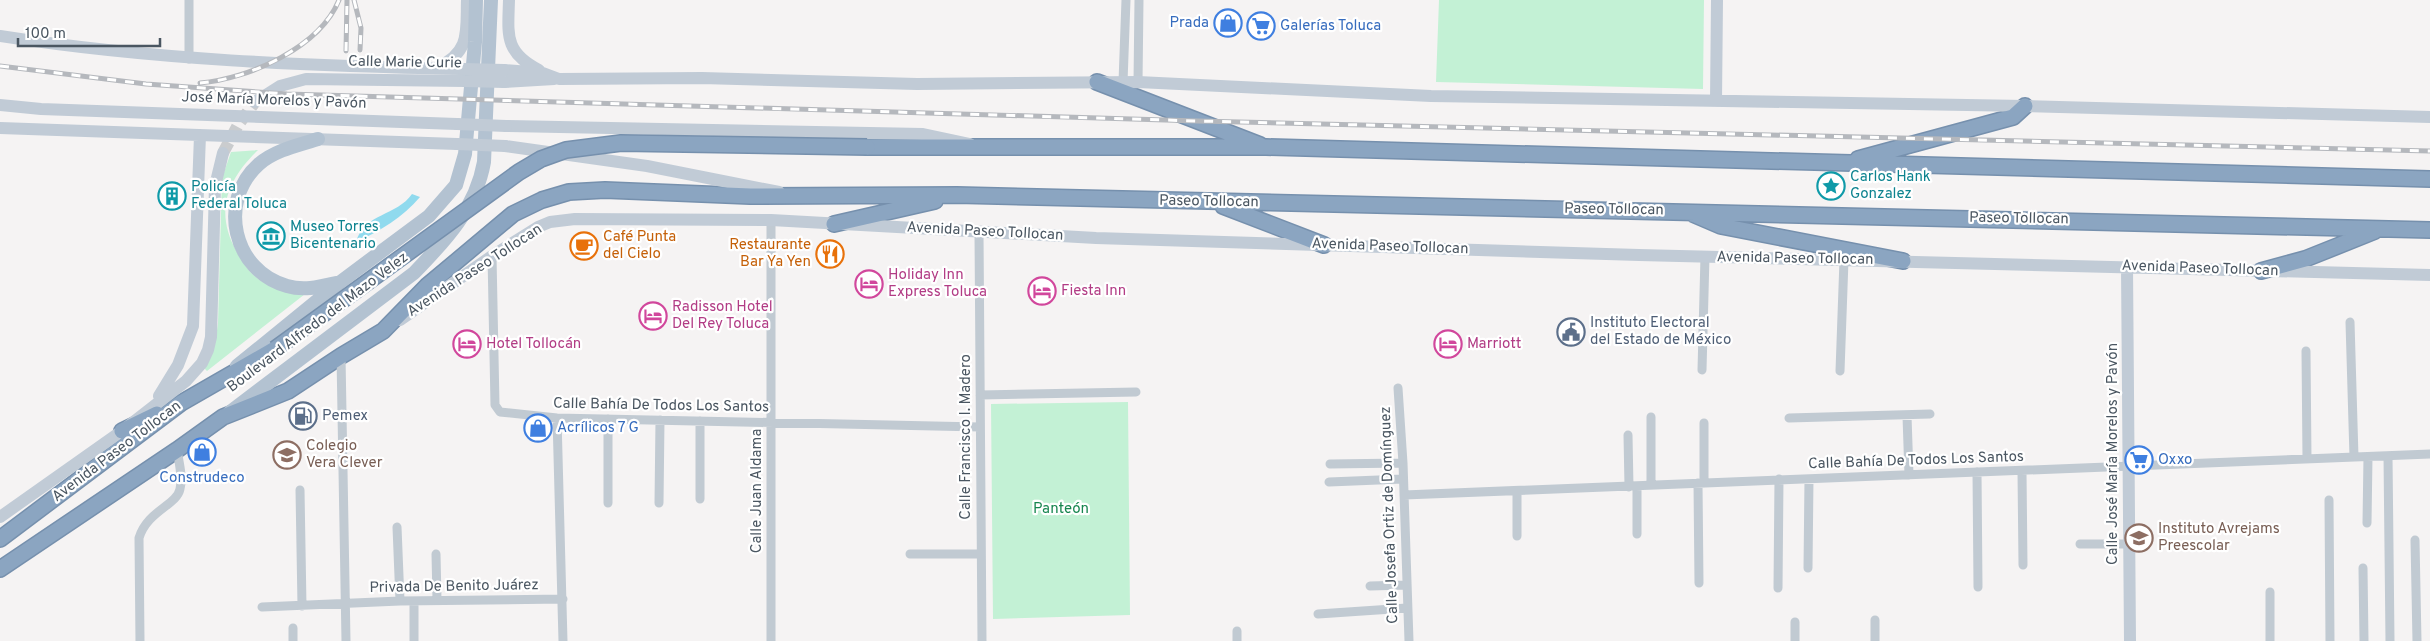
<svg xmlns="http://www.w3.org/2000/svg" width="2430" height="641" font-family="Overpass,sans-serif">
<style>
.green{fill:#c3f1d5}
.water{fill:#90daee}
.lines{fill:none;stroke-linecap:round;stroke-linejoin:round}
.secondary-tunnel{stroke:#caccce;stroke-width:12;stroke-dasharray:12 6;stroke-linecap:butt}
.highway-casing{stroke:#7690ad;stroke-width:18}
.street{stroke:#c1cad2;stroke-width:9}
.secondary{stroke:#c1cbd6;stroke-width:12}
.primary{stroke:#b3c2d1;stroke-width:14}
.highway{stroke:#8ba5c1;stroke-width:15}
.rail-casing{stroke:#b5b8bd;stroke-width:5}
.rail{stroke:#fff;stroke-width:3;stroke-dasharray:9;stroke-linecap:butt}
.highway-bridge-casing{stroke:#7690ad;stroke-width:18;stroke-linecap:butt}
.secondary-bridge{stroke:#c1cbd6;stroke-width:12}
.highway-bridge{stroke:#8ba5c1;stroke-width:15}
.labels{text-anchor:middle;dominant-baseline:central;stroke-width:4.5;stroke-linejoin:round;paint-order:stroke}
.shop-label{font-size:15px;fill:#366cbe;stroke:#fff;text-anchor:start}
.street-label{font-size:15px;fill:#4a5661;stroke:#fff}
.culture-label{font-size:15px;fill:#0d838f;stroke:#fff;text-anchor:start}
.food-label{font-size:15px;fill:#c56008;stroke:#fff;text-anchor:start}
.hotel-label{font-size:15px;fill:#b23c85;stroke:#fff;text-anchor:start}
.service-label{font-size:15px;fill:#4e5e75;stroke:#fff;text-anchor:start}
.education-label{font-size:15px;fill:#785e54;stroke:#fff;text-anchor:start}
.park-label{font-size:15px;fill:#17864f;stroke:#fff}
</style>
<rect width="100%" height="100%" fill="#f5f3f3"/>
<path class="green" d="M1439,0H1704L1703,89L1436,82Z
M258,150C227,180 214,212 237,252C243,263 250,274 261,281C275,288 290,290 305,294L207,371L204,368L216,338L218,323L222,178L231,152Z
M1128,402L1130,615L993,619L991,404Z"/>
<path class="water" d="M412,194L420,197C403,217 380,231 356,242C364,213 397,216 412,194Z"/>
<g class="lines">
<path class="secondary-tunnel" d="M223,153L238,125L255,102"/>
<g class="highway-casing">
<path id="highway" d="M1097,82L1260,145
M867,147H1266L2430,179
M1858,159L2013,117L2025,106
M1223,206L1324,245
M1693,214L1721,226L1903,261
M834,224L935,201
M2261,271L2305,259L2375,231
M122,431L157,414
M0,539L181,403L275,349
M0,569L177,450L223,417L288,391L341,356L383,331L427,286L513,214L542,200L569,192L605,190L750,196L957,195L2430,230"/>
</g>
<path class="street" d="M189,0V59
M1123,82L1126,0
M1138,82L1139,0
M979,233L982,641
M492,256L495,405L500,412L557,418L980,427
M2350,322L2354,457
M2306,351L2307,459
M341,356L346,641
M1702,370L1705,256
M1840,371L1844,260
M1398,388L1403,463L1409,641
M980,395L1136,392
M1907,416L1909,475
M1651,417V485
M557,418L563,641
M1789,418L1930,414
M608,419V503
M700,421V499
M1704,423V483
M1628,435L1629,487
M2388,456L2390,641
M1330,464L1403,463
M2022,471L2023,565
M1977,472L1978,587
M1329,482L1403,479
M1698,483L1699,583
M1637,486V534
M300,490L302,606
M1404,495L2430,454
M2329,500L2330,641
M659,503L660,420
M2367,523L2368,457
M397,527L400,601
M1517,536V491
M2415,540L2417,641
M2080,544H2130
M436,554L437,600
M910,554H981
M1808,568L1809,479
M2363,568L2364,641
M1370,586L1407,585
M1778,588L1779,479
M2270,592V641
M414,601V641
M262,607L400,601L563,599
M1318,614L1407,608
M1875,620V641
M1237,631V641
M140,641L139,538C147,511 177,505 180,489C183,477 179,462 177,450
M293,641V628
M771,641V220
M1795,641V622"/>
<path class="secondary" d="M509,0C508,35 504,52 539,70
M0,36C153,60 308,66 463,69
M438,67C471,52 466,31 467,0
M504,70L543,73L559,79L702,78L917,84L1138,82L1431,96L2025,106L2430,117
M504,82L554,79
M1716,101L1717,0
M255,102L280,86L306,79L465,81
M0,105L41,109L457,124
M506,126L923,134L970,144
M0,128L457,144
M505,146L647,166L779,192
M2127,267L2130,641
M400,320L492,256L538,227L550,222L575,219L771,220L1096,238L1639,255L2430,275
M159,396L178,365L193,326L200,135
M0,517L122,431L186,381L202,363L208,350L211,337L215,186L223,153"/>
<path class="primary" d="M318,139C299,145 275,150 259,164C217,201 233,271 287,286C304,291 319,287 336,283
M237,366L339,283L429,216L456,185L465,154L475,42L476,0
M230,412L414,273C446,240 476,208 484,162L491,0"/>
<use href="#highway" class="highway"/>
<g class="rail-casing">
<path id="rail" d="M354,0L361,28L360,50
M346,51L347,0
M0,66L146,84L287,94L1198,121L2430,151
M200,83C249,79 320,47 339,0"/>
</g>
<use href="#rail" class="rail"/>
<g class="highway-bridge-casing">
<path id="highway-bridge" d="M275,349L519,172L541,159L566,150L621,143L867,147"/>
</g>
<path class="secondary-bridge" d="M463,69L504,70
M465,81L504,82
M457,124L506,126
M457,144L505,146"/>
<use href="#highway-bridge" class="highway-bridge"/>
</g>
<defs>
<g id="shop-ring" transform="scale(1.4375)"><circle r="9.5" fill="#fff" stroke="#3f7fe0" stroke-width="1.5"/><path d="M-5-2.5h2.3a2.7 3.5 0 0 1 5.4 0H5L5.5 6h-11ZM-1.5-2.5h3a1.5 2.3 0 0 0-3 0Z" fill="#3f7fe0"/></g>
<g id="supermarket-ring" transform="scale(1.4375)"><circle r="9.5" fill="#fff" stroke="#3f7fe0" stroke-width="1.5"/><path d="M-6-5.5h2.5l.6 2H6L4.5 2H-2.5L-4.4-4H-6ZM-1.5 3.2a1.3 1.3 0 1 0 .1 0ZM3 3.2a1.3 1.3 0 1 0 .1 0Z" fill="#3f7fe0"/></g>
<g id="sight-ring" transform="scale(1.4375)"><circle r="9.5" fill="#fff" stroke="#0f9aa8" stroke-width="1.5"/><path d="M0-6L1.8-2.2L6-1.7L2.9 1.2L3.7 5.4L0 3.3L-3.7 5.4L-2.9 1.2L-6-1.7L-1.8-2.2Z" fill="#0f9aa8"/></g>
<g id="building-ring" transform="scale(1.4375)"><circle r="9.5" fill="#fff" stroke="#0f9aa8" stroke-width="1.5"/><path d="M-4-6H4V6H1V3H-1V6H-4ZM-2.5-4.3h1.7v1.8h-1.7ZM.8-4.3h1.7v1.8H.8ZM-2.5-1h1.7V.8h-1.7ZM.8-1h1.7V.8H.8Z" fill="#0f9aa8"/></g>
<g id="museum-ring" transform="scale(1.4375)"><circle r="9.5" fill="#fff" stroke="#0f9aa8" stroke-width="1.5"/><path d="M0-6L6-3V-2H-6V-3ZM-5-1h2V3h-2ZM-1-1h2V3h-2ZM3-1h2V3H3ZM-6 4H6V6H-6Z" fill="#0f9aa8"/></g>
<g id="cafe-ring" transform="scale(1.4375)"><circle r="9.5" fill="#fff" stroke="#e8710a" stroke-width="1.5"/><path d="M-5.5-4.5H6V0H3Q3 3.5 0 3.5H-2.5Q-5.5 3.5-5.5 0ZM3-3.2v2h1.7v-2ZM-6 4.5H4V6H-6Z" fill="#e8710a"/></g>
<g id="restaurant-ring" transform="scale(1.4375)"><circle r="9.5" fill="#fff" stroke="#e8710a" stroke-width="1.5"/><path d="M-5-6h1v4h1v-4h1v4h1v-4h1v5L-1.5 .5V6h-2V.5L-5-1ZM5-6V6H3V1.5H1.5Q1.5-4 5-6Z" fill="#e8710a"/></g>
<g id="hotel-ring" transform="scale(1.4375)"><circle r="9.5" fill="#fff" stroke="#d1479c" stroke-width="1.5"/><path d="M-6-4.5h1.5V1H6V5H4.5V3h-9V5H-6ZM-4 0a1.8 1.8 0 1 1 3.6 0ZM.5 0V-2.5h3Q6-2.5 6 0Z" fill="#d1479c"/></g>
<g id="civic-ring" transform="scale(1.4375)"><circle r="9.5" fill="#fff" stroke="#5c6f8a" stroke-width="1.5"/><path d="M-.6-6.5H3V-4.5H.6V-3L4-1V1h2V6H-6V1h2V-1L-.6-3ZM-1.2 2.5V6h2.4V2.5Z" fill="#5c6f8a"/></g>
<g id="fuel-ring" transform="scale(1.4375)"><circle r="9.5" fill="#fff" stroke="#5c6f8a" stroke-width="1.5"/><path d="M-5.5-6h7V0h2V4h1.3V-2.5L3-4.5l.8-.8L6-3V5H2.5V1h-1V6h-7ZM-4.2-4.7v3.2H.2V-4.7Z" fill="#5c6f8a"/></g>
<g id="school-ring" transform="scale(1.4375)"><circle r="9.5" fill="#fff" stroke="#8d6e63" stroke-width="1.5"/><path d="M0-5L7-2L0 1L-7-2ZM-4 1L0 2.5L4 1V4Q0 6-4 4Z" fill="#8d6e63"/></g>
</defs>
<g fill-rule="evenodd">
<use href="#shop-ring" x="1228" y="23"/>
<use href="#supermarket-ring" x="1261" y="26"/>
<use href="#sight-ring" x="1831" y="186"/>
<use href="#building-ring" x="172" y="196"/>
<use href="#museum-ring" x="271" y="236"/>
<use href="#cafe-ring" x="584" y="246"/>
<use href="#restaurant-ring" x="830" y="254"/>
<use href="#hotel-ring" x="869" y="284"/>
<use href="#hotel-ring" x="1042" y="291"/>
<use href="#hotel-ring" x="653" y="316"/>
<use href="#civic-ring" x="1571" y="332"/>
<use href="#hotel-ring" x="467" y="344"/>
<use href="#hotel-ring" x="1448" y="344"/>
<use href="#fuel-ring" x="303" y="416"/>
<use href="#shop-ring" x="538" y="428"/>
<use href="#shop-ring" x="202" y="452"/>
<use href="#school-ring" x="287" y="455"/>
<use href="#supermarket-ring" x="2139" y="460"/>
<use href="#school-ring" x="2139" y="538"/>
</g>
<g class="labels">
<g class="shop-label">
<text x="1209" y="23" text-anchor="end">Prada</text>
<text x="1280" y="26">Galerías Toluca</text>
<text x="557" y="428">Acrílicos 7 G</text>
<text x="2158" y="460">Oxxo</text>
<text x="202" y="478" text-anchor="middle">Construdeco</text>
</g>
<g class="street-label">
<text transform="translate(405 63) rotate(1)">Calle Marie Curie</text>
<text transform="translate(274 101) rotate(2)">José María Morelos y Pavón</text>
<text transform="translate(1209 202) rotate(1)">Paseo Tollocan</text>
<text transform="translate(1614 210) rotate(1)">Paseo Tollocan</text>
<text transform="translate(2019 219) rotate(1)">Paseo Tollocan</text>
<text transform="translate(985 232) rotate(3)">Avenida Paseo Tollocan</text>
<text transform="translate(1390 247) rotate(2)">Avenida Paseo Tollocan</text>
<text transform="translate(1795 259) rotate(1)">Avenida Paseo Tollocan</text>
<text transform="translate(2200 269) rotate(2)">Avenida Paseo Tollocan</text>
<text transform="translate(475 271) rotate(-33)">Avenida Paseo Tollocan</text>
<text transform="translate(318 323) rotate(-37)">Boulevard Alfredo del Mazo Velez</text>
<text transform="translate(661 406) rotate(1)">Calle Bahía De Todos Los Santos</text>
<text transform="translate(966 437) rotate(-90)">Calle Francisco I. Madero</text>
<text transform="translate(117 452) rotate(-37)">Avenida Paseo Tollocan</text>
<text transform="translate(2113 454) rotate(-90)">Calle José María Morelos y Pavón</text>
<text transform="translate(1916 461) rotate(-2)">Calle Bahía De Todos Los Santos</text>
<text transform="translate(757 491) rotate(-90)">Calle Juan Aldama</text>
<text transform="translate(1390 515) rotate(-92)">Calle Josefa Ortiz de Domínguez</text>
<text transform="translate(454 587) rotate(-1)">Privada De Benito Juárez</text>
</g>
<g class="culture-label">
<text x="1850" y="177">Carlos Hank<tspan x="1850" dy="17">Gonzalez</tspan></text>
<text x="191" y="187">Policía<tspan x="191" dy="17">Federal Toluca</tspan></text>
<text x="290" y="227">Museo Torres<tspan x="290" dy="17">Bicentenario</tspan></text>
</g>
<g class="food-label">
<text x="603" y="237">Café Punta<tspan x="603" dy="17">del Cielo</tspan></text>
<text x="811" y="245" text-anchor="end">Restaurante<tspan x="811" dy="17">Bar Ya Yen</tspan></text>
</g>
<g class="hotel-label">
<text x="888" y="275">Holiday Inn<tspan x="888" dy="17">Express Toluca</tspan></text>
<text x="1061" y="291">Fiesta Inn</text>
<text x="672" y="307">Radisson Hotel<tspan x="672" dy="17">Del Rey Toluca</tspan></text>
<text x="486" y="344">Hotel Tollocán</text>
<text x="1467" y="344">Marriott</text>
</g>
<g class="service-label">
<text x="1590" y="323">Instituto Electoral<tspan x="1590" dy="17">del Estado de México</tspan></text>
<text x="322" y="416">Pemex</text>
</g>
<g class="education-label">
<text x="306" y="446">Colegio<tspan x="306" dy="17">Vera Clever</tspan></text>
<text x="2158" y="529">Instituto Avrejams<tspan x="2158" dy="17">Preescolar</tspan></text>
</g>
<g class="park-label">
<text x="1061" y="509">Panteón</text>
</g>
</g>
<path d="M18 38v8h142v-8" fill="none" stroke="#4a5661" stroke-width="2.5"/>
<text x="25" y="38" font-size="15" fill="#4a5661" stroke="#ffffff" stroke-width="4" paint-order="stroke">100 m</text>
</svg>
